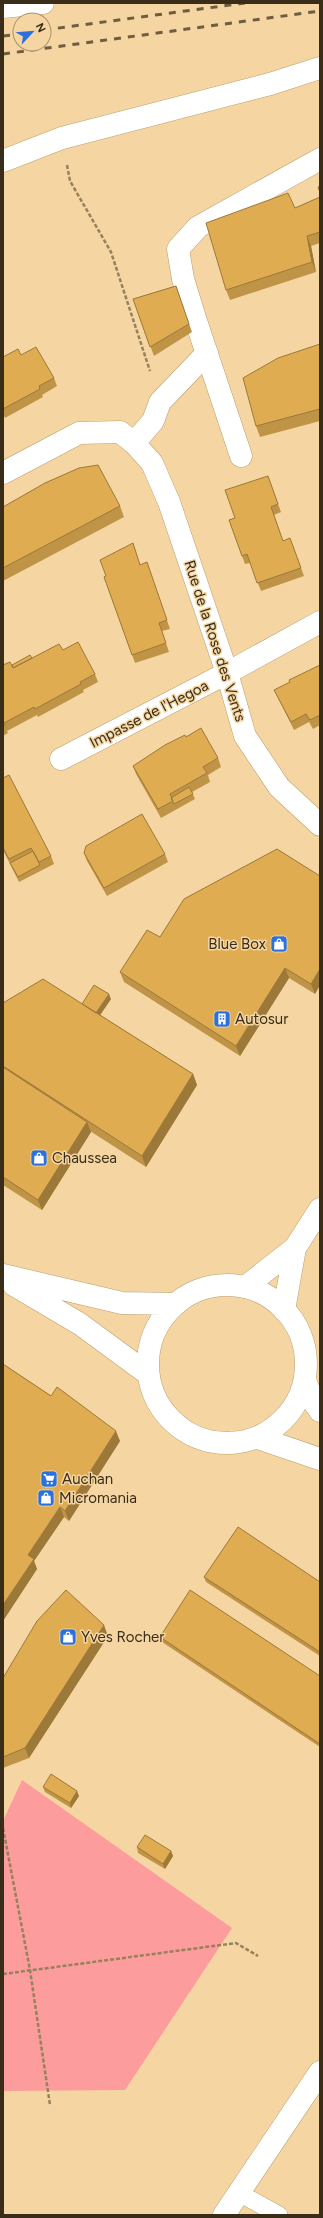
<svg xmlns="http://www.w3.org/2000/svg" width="323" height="2218" font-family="Figtree,sans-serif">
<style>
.green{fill:#fc9c9d}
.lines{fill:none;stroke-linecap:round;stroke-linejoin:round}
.service-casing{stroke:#bc9e6e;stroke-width:18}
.minor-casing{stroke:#bc9e6e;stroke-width:23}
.secondary-casing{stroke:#bc9e6e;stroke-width:23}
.path{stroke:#96815d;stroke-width:2.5;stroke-dasharray:4 2;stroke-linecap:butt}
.service{stroke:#fff;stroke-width:17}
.minor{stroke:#fff;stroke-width:22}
.secondary{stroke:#fff;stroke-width:22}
.rail{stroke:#6e5d40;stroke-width:3;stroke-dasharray:7 7;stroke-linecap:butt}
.wall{fill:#c09447}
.shaded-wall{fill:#9c7839}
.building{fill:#dfac52;stroke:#9c7839}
.labels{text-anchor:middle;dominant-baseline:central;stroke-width:3;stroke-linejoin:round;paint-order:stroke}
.street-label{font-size:15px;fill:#392d19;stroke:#f5d6a3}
.poi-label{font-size:15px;fill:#392d19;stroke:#f5d6a3;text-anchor:start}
</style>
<rect width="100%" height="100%" fill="#f5d6a3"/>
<path class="green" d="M22,1780L232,1928L125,2090L3,2091V1821Z"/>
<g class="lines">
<g class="service-casing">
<path id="service" d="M239,2193L279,2215"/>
</g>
<g class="minor-casing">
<path id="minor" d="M3,7L43,3
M3,161L62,138L270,84L320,68
M134,443L153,421L160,402L207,353
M241,456L195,318L183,279L178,249L198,227L320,159
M3,473L79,433L120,432L134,443L152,463L169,502L227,673L245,736L279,787L320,825
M61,759L227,673L320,622
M295,1248L320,1209
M245,1287L295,1248L284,1310
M224,2215L320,2072"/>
</g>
<g class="secondary-casing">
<path id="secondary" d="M3,1275L122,1303L176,1304
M148 1364a79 79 0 1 1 158 0a79 79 0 1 1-158 0Z
M14,1285L80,1324L148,1374
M305,1380L313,1401L320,1411
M258,1438L320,1459"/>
</g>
<path class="path" d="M67,165L70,181L111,252L150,371
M3,1828L30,1970L50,2105
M3,1974L236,1943L258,1956"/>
<use href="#service" class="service"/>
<use href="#minor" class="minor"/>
<use href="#secondary" class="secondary"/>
<path class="rail" d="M44,30L245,3
M3,36L20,34
M3,54L320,11"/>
</g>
<path class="wall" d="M320,197V243L311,246L316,272L230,300L226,290L295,208Z
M176,286L192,332L154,356L133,299Z
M320,344V421L260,437L256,426Z
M21,355L54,378L57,386L42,395L43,397L5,418L4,416H3V357Z
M268,476L281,512L274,515L283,541L290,538L304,576L261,591L250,563L245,564L229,520L235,518Z
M120,506L124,517L3,581V507Z
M133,543L140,565L147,562L170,629L162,631L169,652L135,663L104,577L106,576Z
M63,650L95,674L98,682L83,690L84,692L38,717L37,715L7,731L8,733L3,736V665H12L32,658Z
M320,665V725L313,729L309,722L294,730L274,690L290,682Z
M186,737L218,758L221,767L208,775L210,782L192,792L195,799L161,818L136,774L133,766Z
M3,778L51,856L54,864L19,882L3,850Z
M84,853L165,854L168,862L107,896L87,861Z
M320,876V985L315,994L289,978L240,1056L124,982L120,972L160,937Z
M111,999L100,1015L193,1074L197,1085L146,1167L90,1131L91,1132L42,1210L3,1185V1003L82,1004Z
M3,1364L120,1441L69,1521L64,1517L34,1561L37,1569L3,1621Z
M204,1577L320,1582V1656L206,1582Z
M108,1636L29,1758L3,1768V1678Z
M160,1637L320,1676V1747L162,1642Z
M43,1787L79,1796L71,1808L45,1792Z
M137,1847L171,1851L173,1856L165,1869L138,1853Z"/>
<path class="shaded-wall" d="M307,236L311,246L316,272L312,262Z
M285,968L289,978L240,1056L236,1046Z
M320,969V985L315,994L311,984Z
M109,994L111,999L96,1021L94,1016Z
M193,1074L197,1085L146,1167L142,1156Z
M87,1122L91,1132L42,1210L38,1200Z
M116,1431L120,1441L69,1521L65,1511Z
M60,1507L64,1517L34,1561L37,1569L3,1621V1605L28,1555Z
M104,1625L108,1636L29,1758L25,1748Z
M77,1791L79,1796L71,1808L70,1803Z
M171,1851L173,1856L165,1869L163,1864Z"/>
<path class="building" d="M320,186V193L318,187Z
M288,193L295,208L320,197V232L307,236L312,262L226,290L206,223Z
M176,286L189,324L150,347L133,299Z
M320,344V409L256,426L243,378L278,358Z
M36,347L54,378L39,386L40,389L3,409V357L18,349L21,355Z
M98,465L120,506L3,568V507L45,483L79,468Z
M268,476L278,504L271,507L283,541L290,538L301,568L257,583L247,554L242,556L229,520L235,518L225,490Z
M133,543L140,565L147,562L167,620L159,623L166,643L132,655L104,577L106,576L100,560Z
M78,642L95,674L80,682L81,684L35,709L34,707L4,723L5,725L3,726V665L10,662L13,668L59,644L63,650Z
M30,655L32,658L13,668L12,665Z
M320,665V715L310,720L306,714L291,722L274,690L290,682L289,680Z
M201,728L218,758L203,767L207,773L170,794L173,801L158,809L133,766L165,745L185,735L186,737Z
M9,775L51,856L39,862L31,848L9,859L3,848V778Z
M189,787L193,794L174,804L171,798Z
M142,814L165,854L104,888L84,853L86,846Z
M277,849L320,876V969L311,984L285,968L236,1046L120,972L147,930L160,937L184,899Z
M33,851L40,865L18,877L10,863Z
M43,979L193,1074L142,1156L3,1066V1003Z
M94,985L109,994L96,1013L82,1004Z
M3,1067L87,1122L38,1200L3,1177Z
M3,1364L51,1396L57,1387L116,1431L65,1511L60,1507L28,1555L34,1559L3,1605Z
M238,1527L320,1582V1652L204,1577Z
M66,1590L104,1625L25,1748L3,1757V1678L37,1621Z
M190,1590L320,1676V1744L160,1637Z
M51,1774L77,1791L70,1803L43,1787Z
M145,1835L171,1851L163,1864L137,1847Z"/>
<defs>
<g id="shop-square" transform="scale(0.9)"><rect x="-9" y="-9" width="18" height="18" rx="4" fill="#2b71dd" stroke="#f5d6a3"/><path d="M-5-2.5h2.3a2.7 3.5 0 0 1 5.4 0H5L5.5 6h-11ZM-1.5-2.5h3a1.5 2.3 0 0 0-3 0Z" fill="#fff"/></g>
<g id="building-square" transform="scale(0.9)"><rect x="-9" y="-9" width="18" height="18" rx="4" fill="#2b71dd" stroke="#f5d6a3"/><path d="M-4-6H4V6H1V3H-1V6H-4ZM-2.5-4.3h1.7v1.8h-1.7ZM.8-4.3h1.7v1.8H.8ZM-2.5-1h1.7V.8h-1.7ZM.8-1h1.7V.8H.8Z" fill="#fff"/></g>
<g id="supermarket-square" transform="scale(0.9)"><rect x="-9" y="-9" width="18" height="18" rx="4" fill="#2b71dd" stroke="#f5d6a3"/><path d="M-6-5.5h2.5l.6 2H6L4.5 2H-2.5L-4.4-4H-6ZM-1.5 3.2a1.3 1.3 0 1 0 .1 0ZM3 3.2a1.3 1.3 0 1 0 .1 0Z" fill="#fff"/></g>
</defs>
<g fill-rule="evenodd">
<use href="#shop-square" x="279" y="944"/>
<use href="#building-square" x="222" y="1019"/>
<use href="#shop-square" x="39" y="1158"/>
<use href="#supermarket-square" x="49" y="1479"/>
<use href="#shop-square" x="46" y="1498"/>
<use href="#shop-square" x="68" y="1637"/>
</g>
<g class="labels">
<g class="street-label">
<text transform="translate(215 641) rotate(72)">Rue de la Rose des Vents</text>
<text transform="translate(149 714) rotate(-27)">Impasse de l'Hegoa</text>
</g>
<g class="poi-label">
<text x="266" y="944" text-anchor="end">Blue Box</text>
<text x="235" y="1019">Autosur</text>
<text x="52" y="1158">Chaussea</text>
<text x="62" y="1479">Auchan</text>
<text x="59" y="1498">Micromania</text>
<text x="81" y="1637">Yves Rocher</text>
</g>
</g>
<rect width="323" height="2218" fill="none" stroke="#392d19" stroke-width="8"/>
<g transform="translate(32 32) rotate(64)"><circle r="19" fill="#f5d6a3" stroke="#aa926c"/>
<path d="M0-3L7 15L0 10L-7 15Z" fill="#2b71dd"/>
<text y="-6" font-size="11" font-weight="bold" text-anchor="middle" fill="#392d19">N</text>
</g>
</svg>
